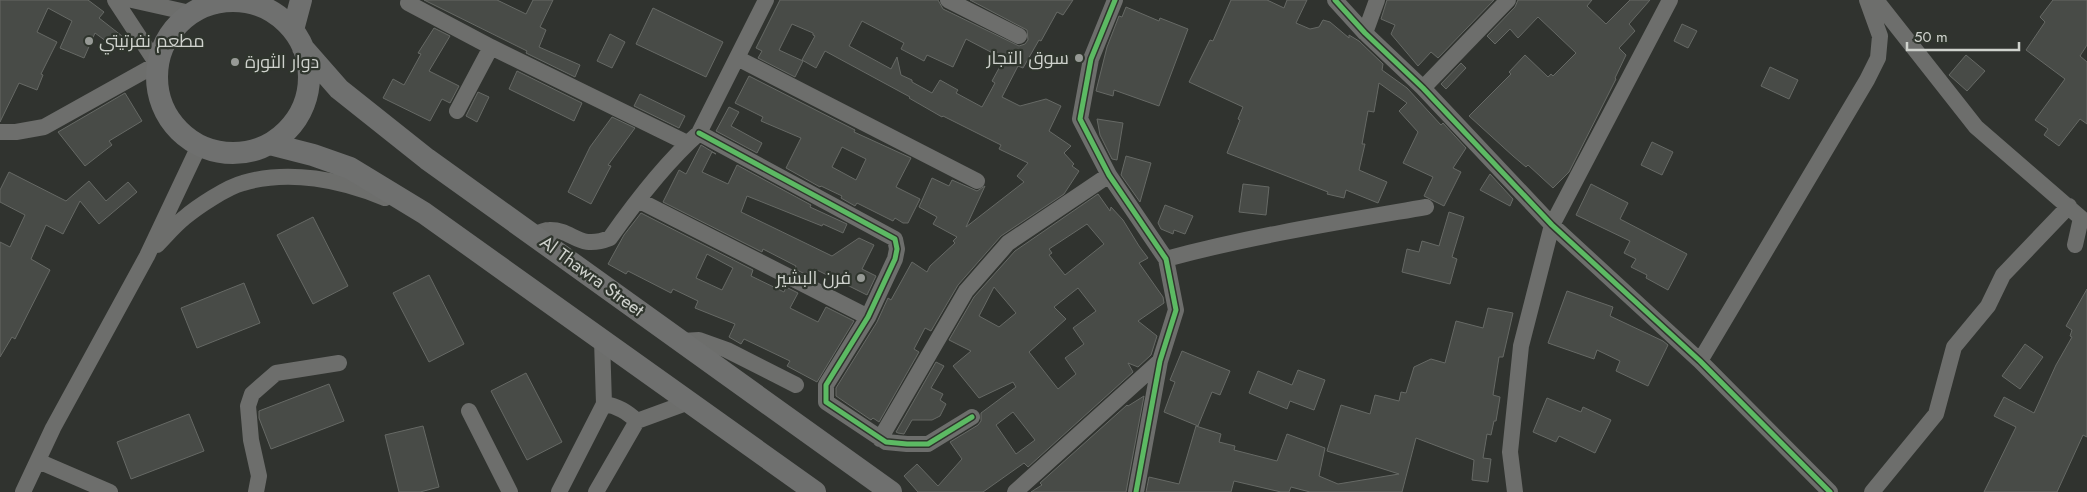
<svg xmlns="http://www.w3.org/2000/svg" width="2087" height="492" font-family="Jost,Cairo,sans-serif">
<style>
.building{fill:#484b47;stroke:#666965;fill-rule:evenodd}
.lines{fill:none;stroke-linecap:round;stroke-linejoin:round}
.minor{stroke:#6d6e6c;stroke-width:16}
.secondary{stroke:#6f706f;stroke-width:22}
.cycleway-casing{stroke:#2f352d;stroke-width:8}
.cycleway{stroke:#5cba63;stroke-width:5}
.poi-dot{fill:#979a96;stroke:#2f352d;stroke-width:2}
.labels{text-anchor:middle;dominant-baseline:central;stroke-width:4.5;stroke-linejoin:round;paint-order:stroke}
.poi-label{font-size:18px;fill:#cfd2cd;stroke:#2f352d;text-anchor:start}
.street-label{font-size:18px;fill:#cfd2cd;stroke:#2f352d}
</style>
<rect width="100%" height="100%" fill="#30332f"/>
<path class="building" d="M0,0H88L104,12L99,18L122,36L114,47L95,33L84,58L60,48L72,21L48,8L37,32L57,42L41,74L43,75L37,90L19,83L0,122Z
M424,0H497L526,14L533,0H553L540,27L546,30L539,47L580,65L575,77L526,53L527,51Z
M780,0H938L943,9L1019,46L1025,44L1028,40L1027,30L970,0H1073L1063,15L1057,12L1041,41L1039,40L1023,68L1018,66L1002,97L1020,106L1046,99L1061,106L1049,131L1071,146L1064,153L1074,164L1072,166L1079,171L1064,194L1001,236L958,285L931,331L925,328L914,349L919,352L879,422L873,418L871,420L836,396V388L877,322L888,298L891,300L912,262L927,272L930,266L955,243L953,241L957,237L933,224L937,217L919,207L932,178L949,186L952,180L977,191L985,186L966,227L1024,182L1017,176L1028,163L999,149L1001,145L943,116L942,117L909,98L910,97L825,51L816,68L802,60L815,36L813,35V33L792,24L779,50L803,61L795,77L758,58L762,51L756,48ZM862,21L904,43L901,49L924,61L927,55L953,67L966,39L1004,59L992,81L995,83L982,107L956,93L958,90L940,80L932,93L912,82V80L901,75L897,57L891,69L849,46Z
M1231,0H1267L1284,8L1287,0H1307L1296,23L1310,29L1319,27L1323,20L1330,22L1349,38V35L1359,41L1383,64L1382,70L1407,88L1441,125L1443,123L1466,148L1453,168L1461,172L1444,206L1424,196L1433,177L1403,163L1418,132L1399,111L1407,103L1379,83L1374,112L1368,111L1362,144H1365L1359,170L1387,182L1378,203L1346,190L1344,198L1327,194L1328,192L1227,153L1240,120L1238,119L1243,107L1189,82L1210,40L1213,41Z
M1387,0H1494L1438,58L1431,52L1418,66L1391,34L1395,25L1381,19Z
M1518,0H1592L1587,6L1606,24L1630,0H1650L1629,24L1635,31L1619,48L1626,55L1615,78L1616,79L1569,172L1553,188L1528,165L1526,167L1513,156L1469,116L1511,74L1509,72L1525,55L1548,77L1551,74L1553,76L1576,53L1538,17L1518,38L1510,29L1495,44L1487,36L1515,7Z
M2053,0H2087V45L2080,56L2087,62V124L2080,119L2059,146L2044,135L2048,129L2035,120L2065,79L2026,50L2045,22L2040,17Z
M1126,7L1159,21L1160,18L1188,29L1159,106L1114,90L1113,96L1096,91L1107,47L1119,16L1122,17Z
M653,8L723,42L706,77L636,44Z
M1682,24L1697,31L1688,48L1674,41Z
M434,28L450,36L429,71L459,86L450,103L442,99L430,121L383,98L393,79L404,85L421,54L418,53Z
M610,34L625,42L612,68L597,61Z
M1966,55L1985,71L1967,91L1949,75Z
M1461,63L1466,68L1446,89L1441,84Z
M1770,67L1798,80L1789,99L1761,86Z
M517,71L582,103L574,121L509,89Z
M749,76L855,130L854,132L911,158L896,187L920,199L908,223H903L895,218L893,221L857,203L855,206L841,198L842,196L821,186L820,187L786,168L801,138L761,121L763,117L735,103ZM842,147L866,159L856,180L832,167Z
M478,92L489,97L477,122L466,116Z
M125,93L142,121L109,141L112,145L85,166L58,132Z
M640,94L685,116L679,128L634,106Z
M729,107L739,112L731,126L762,143L757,153L716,131Z
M612,117L635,128L608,165L611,166L591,204L568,192L590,147Z
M1097,119L1123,123L1117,160L1112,159L1100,135Z
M1652,142L1673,152L1662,175L1641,165Z
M701,145L716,154L712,152L702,172L728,184L737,165L811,205L810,207L847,224L843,233L823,224L822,226L747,196L741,212L832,256L859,238L874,245L862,269L876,276L867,295L815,269L813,273L809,271L807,275L795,269L796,266L763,249L762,252L663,202L679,170L686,174Z
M1126,156L1151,163L1140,202L1121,175Z
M9,172L66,201L89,181L106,201L128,182L137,192L99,224L80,201L63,234L46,225L31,259L50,270L15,339L12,337L0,357V242L10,247L25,215L0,202V190Z
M1490,174L1513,199L1510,206L1480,190Z
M1243,184L1269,187L1266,215L1239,212Z
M1591,184L1628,203L1620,219L1687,254L1668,290L1646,278L1647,275L1631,267L1636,259L1624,253L1630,241L1576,215Z
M1098,194L1110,211L1111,207L1123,220L1139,246L1148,258L1139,263L1163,297L1164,303L1138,321L1157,336L1151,355L1138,367L1128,363L1133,372L1028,467L1024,463L983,492H918L904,476L917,464L938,486L962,459L950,442L978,425L981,421V413L1016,387L1013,382L979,398L953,366L971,351L949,340L974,297L1015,251ZM1087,224L1104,244L1065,275L1049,255L1052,253L1049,249ZM994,287L1016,313L999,327L979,316ZM1078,288L1096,311L1073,328L1084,344L1065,358L1076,374L1058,389L1029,352L1066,319L1054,307ZM1013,412L1035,440L1016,454L996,425Z
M1165,205L1193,216L1185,234L1174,230L1173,234L1161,229L1158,223Z
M1449,212L1464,217L1452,257L1457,259L1450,284L1402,272L1407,249L1419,252L1422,241L1439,246Z
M641,213L753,270L751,276L784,292L786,287L798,293L790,308L818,322L826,307L854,321L817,382L787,366L790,361L744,339L741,344L729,337L735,324L695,308L698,301L673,289L671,293L628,271L626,274L608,264L624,235ZM707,254L733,268L722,290L696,278Z
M313,217L348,286L313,304L277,235Z
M429,275L464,344L429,362L393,293Z
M244,283L260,323L197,348L181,308Z
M2087,289V437L2083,435L2057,492H1984L2016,427L1994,416L2004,397L2034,413L2056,365L2072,337L2070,336L2072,330L2066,326Z
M1567,291L1613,307L1610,316L1663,341L1668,345L1648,386L1616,371L1620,361L1597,350L1594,359L1548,343Z
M1488,308L1513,313L1503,357H1499L1493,395L1500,397L1496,421H1494L1491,435L1487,434L1483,458L1491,459L1488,482L1472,480L1474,460L1416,438L1402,492H1310L1291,487L1289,492H1281L1234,481L1231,492H1146L1149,477L1179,484L1196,426L1221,434L1219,442L1235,446L1234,450L1277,461L1287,434L1325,448L1319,476L1338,484L1399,474L1327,451L1341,405L1370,414L1375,395L1399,401L1401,392L1406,393L1414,367L1431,359L1445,363L1456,321L1483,328Z
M2025,344L2043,357L2020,389L2002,376Z
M1182,351L1230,371L1220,395L1212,392L1198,426L1164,412L1175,382L1170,380Z
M936,362L944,366L931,388L943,394L940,400L946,404L940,416L932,420H912L904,434L898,433L896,432Z
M1298,370L1325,380L1314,410L1290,401L1287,409L1249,393L1258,371L1292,385Z
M526,373L562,442L527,460L491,391Z
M329,384L344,421L271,449L259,418V411Z
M1144,396L1126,492H1031L1042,485L1040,483L1127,405L1128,406Z
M1547,398L1581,412L1583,407L1611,420L1595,453L1559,436L1556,442L1533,432Z
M189,414L204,451L131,479L117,442Z
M423,426L439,487L420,492H399L385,435Z"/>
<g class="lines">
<path class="minor" d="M132,0L190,13
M948,0L1019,36
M1115,0L1091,59L1080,119L1109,175L1166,259L1176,310L1160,361L1136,492
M1335,0L1365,33L1423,88L1552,225L1700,361L1830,492
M1876,0L1976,127L2081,218L2075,245
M408,3L491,47L687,143
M1365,33L1377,0
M737,58L977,181
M1423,88L1508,0
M457,111L491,47
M0,132H16L44,127L157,64L115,0
M699,133L895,239L897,249L895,259L868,317L826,385V402L886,442L907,444H928L972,417
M638,200L868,317
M534,235C538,233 544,230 549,230C574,229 577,251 610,238C636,201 665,163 699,133L766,0
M157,245C166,236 174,226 184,218C197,207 227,187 243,183C289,169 342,180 385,198
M1166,259C1251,236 1339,222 1426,207
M682,341L699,340L727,350L796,385
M1700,361L1867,80L1878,58L1880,36L1867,0
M604,404C618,406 627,412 637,421
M469,411L510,492
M880,439L966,291L1008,243L1109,175
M38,461L110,492
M23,492L53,428L147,256L199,146
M256,492L259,476L251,440L248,406L252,394L276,373L339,363
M559,492L604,404L602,340
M596,492L637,421L689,402
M1015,492L1160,361
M1515,492L1510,452L1521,346L1552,225L1670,0
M1872,492L1936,414L1954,347L1988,306L2003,275L2069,206"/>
<path class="secondary" d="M157 77a76 76 0 1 1 152 0a76 76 0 1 1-152 0Z
M293,30L301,0
M303,48L339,89L427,159L891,492
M270,144L313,155L350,168L424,213L815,492"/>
<g class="cycleway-casing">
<path id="cycleway" d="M1115,0L1091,59L1080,119L1109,175L1166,259L1176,310L1160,361L1136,492
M1335,0L1365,33L1423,88L1552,225L1700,361L1830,492
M699,133L895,239L897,249L895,259L868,317L826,385V402L886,442L907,444H928L972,417"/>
</g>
<use href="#cycleway" class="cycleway"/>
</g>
<g class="poi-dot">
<circle cx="89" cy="41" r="5"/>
<circle cx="1079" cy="58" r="5"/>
<circle cx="235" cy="62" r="5"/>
<circle cx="861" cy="278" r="5"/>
</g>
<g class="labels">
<g class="poi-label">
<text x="99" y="41">مطعم نفرتيتي</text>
<text x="1069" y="58" text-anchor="end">سوق التجار</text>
<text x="245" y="62">دوار الثورة</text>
<text x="851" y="278" text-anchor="end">فرن البشير</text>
</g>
<g class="street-label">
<text transform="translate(592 276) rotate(36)">Al Thawra Street</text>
</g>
</g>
<path d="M1907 42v8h112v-8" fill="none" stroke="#cfd2cd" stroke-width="2.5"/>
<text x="1914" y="42" font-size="15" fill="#cfd2cd" stroke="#2f352d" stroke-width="4" paint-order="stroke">50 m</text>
</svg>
